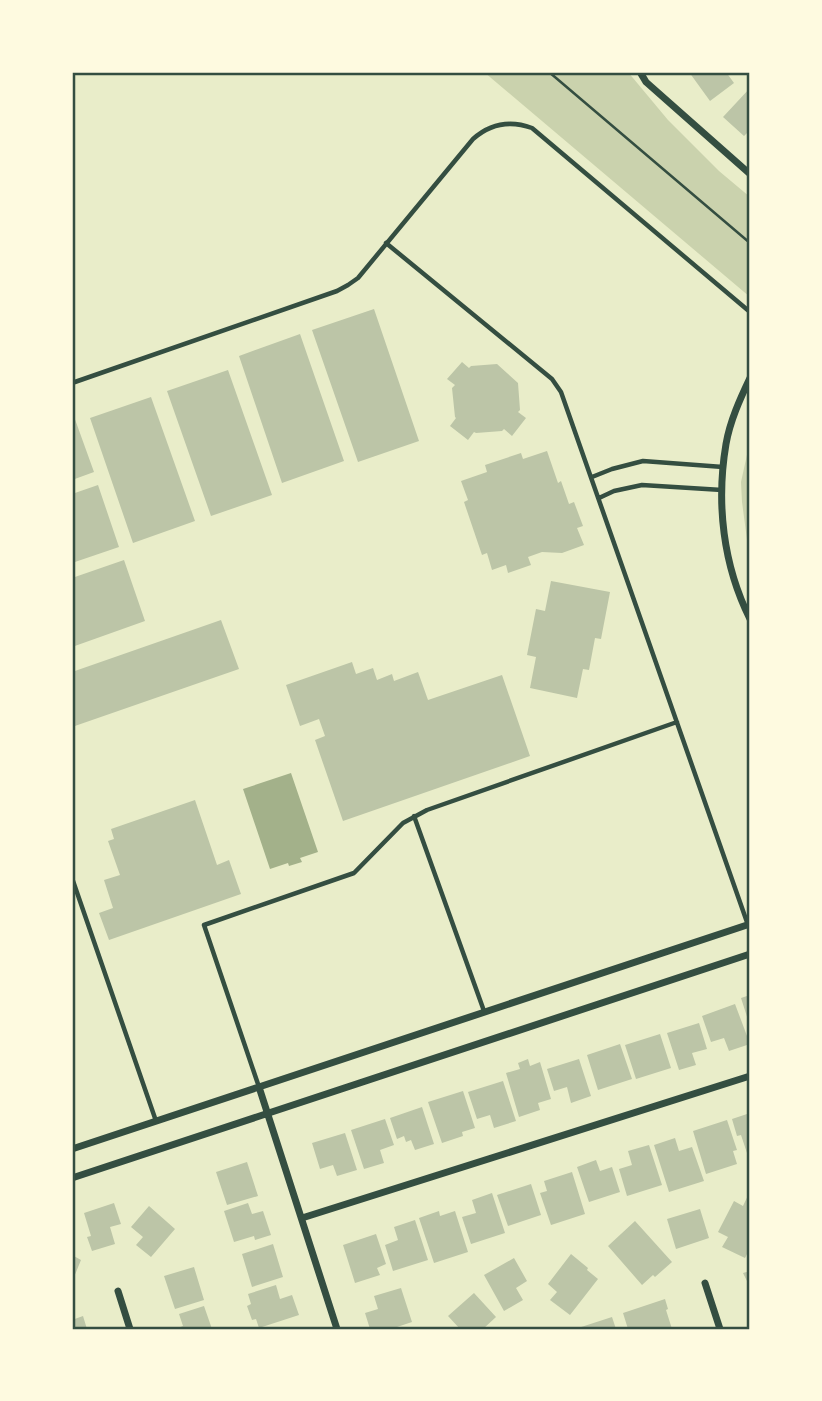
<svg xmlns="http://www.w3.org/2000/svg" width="822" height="1401" font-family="Commissioner,sans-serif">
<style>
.green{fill:#cad2ad}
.water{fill:#a3b18a}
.building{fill:#bcc5a7}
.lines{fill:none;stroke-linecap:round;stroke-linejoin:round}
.path{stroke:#344e41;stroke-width:2.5}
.service{stroke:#344e41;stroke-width:4.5}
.minor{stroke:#344e41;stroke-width:7}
.neatline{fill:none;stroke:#344e41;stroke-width:2.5}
</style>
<rect width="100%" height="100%" fill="#e9edc9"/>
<path class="green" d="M484,72H628L668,120L719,171L750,197V297Z
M750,441V562L742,502L741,482Z"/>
<path class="water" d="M291,773L318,852L300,858L302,862L289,866L288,863L270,869L243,789Z"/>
<path class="building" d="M689,72H726L734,83L710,101Z
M750,88V130L744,136L723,117Z
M374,309L419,441L358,462L312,330Z
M300,334L344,461L282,483L239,356Z
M462,362L469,368L471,366L497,364L518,383L520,410L518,412L526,418L512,436L504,429L502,431L476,433L474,432L468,440L450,426L456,418L455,417L452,388L455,385L447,379Z
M228,370L272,495L211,516L167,391Z
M151,397L195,521L133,543L90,418Z
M72,411L94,472L72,480Z
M547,451L558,483L561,481L569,504L574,502L583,526L577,528L584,545L562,553L542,552L528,557L531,565L508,573L506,565L492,570L487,553L482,555L466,508L464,502L468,500L461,481L487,472L485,465L521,453L523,459Z
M98,485L119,547L72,563V494Z
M124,560L145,621L72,647V578Z
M551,581L610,592L601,639L595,638L589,670L583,669L577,698L530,688L536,657L527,655L536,609L545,611Z
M221,620L239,669L72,727V672Z
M352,662L356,674L373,668L377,680L392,674L394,681L418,672L428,700L502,675L530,756L343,821L315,740L325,736L319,719L300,726L286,685Z
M195,800L217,865L229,860L241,894L109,940L99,913L113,908L104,880L120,875L108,841L114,839L111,829Z
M750,995V1026L741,998Z
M735,1004L750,1044L729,1051L724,1038L711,1042L702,1016Z
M699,1023L707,1049L692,1053L696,1065L679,1070L667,1033Z
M660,1034L671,1068L636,1079L625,1045Z
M620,1044L632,1079L598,1090L587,1055Z
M528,1059L530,1066L540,1062L551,1099L538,1103L540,1110L519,1117L506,1073L520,1069L518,1063Z
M579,1059L591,1096L571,1103L567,1087L554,1091L547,1069Z
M503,1081L516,1121L494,1128L490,1115L477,1119L468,1092Z
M463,1091L475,1128L462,1132L463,1136L442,1143L428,1102Z
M422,1107L434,1144L415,1150L411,1140L406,1142L404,1136L397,1139L390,1118Z
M750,1113V1152L747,1153L741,1135L737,1136L732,1119Z
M385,1119L394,1145L380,1150L384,1163L364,1169L351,1130Z
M727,1120L737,1150L733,1151L737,1164L706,1174L693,1131Z
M345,1133L357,1170L337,1176L333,1165L320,1169L312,1143Z
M675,1138L679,1151L692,1147L704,1181L669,1192L654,1145Z
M649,1145L662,1185L627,1196L619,1169L632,1165L628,1151Z
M596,1160L600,1171L612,1167L620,1192L589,1202L577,1167Z
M247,1162L258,1196L227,1205L216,1172Z
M572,1172L585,1214L551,1225L540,1193L547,1191L544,1181Z
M531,1184L541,1215L508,1226L497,1195Z
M750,1191V1248L745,1258L722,1247L728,1237L718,1232L734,1201L743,1206Z
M492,1193L505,1233L471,1244L462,1217L476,1213L472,1200Z
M114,1203L121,1224L110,1227L115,1244L92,1251L87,1237L91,1236L84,1213Z
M248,1203L252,1214L263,1211L271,1235L255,1240L254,1236L234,1242L224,1211Z
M149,1206L175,1229L151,1257L136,1245L143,1237L131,1227Z
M700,1209L709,1238L676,1249L667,1219Z
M439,1211L440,1216L455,1211L468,1252L434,1263L419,1218Z
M415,1220L428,1260L393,1271L385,1245L398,1240L394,1227Z
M635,1221L672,1262L655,1277L653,1275L642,1285L608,1246Z
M376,1234L386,1264L377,1268L380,1275L355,1283L343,1245Z
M273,1244L283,1277L252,1287L242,1254Z
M571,1254L588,1268L587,1270L598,1279L570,1315L550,1300L557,1292L548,1284Z
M72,1255L81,1260L72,1282Z
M514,1258L527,1281L516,1288L523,1300L504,1311L484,1275Z
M194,1267L204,1300L175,1309L164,1276Z
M750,1271V1287L743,1273Z
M276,1285L280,1299L292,1295L299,1315L259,1328L256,1319L252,1320L247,1306L251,1304L248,1294Z
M401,1288L412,1322L391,1329H370L365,1313L378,1309L374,1296Z
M474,1293L496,1317L483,1329H460L448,1316Z
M665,1299L668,1309L666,1310L672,1329H628L623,1313Z
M204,1306L212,1329H175L183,1326L179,1314Z
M83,1316L87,1329H72V1320Z
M612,1317L616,1329H575Z"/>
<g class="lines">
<path class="path" d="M549,72L750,243"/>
<path class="service" d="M386,243L552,379L561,392L748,925
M72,383L337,291L348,285L358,278L473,139C491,123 510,120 532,128L750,312
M592,477L612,469L643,461L723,467
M599,498L614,491L642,485L722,490
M414,816L484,1011
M72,878L156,1121
M259,1087L204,925L354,873L403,823L427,810L677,722"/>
<path class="minor" d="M640,72L646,82L750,174
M750,378C740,399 730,421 726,444C716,503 723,565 750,619
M259,1087L337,1329
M72,1149L750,924
M72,1178L750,954
M302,1218L750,1076
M705,1283L720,1329
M118,1291L130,1329"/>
</g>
<rect width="822" height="1401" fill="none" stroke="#fefae0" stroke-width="147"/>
<rect x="74" y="74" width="674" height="1254" class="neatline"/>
</svg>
